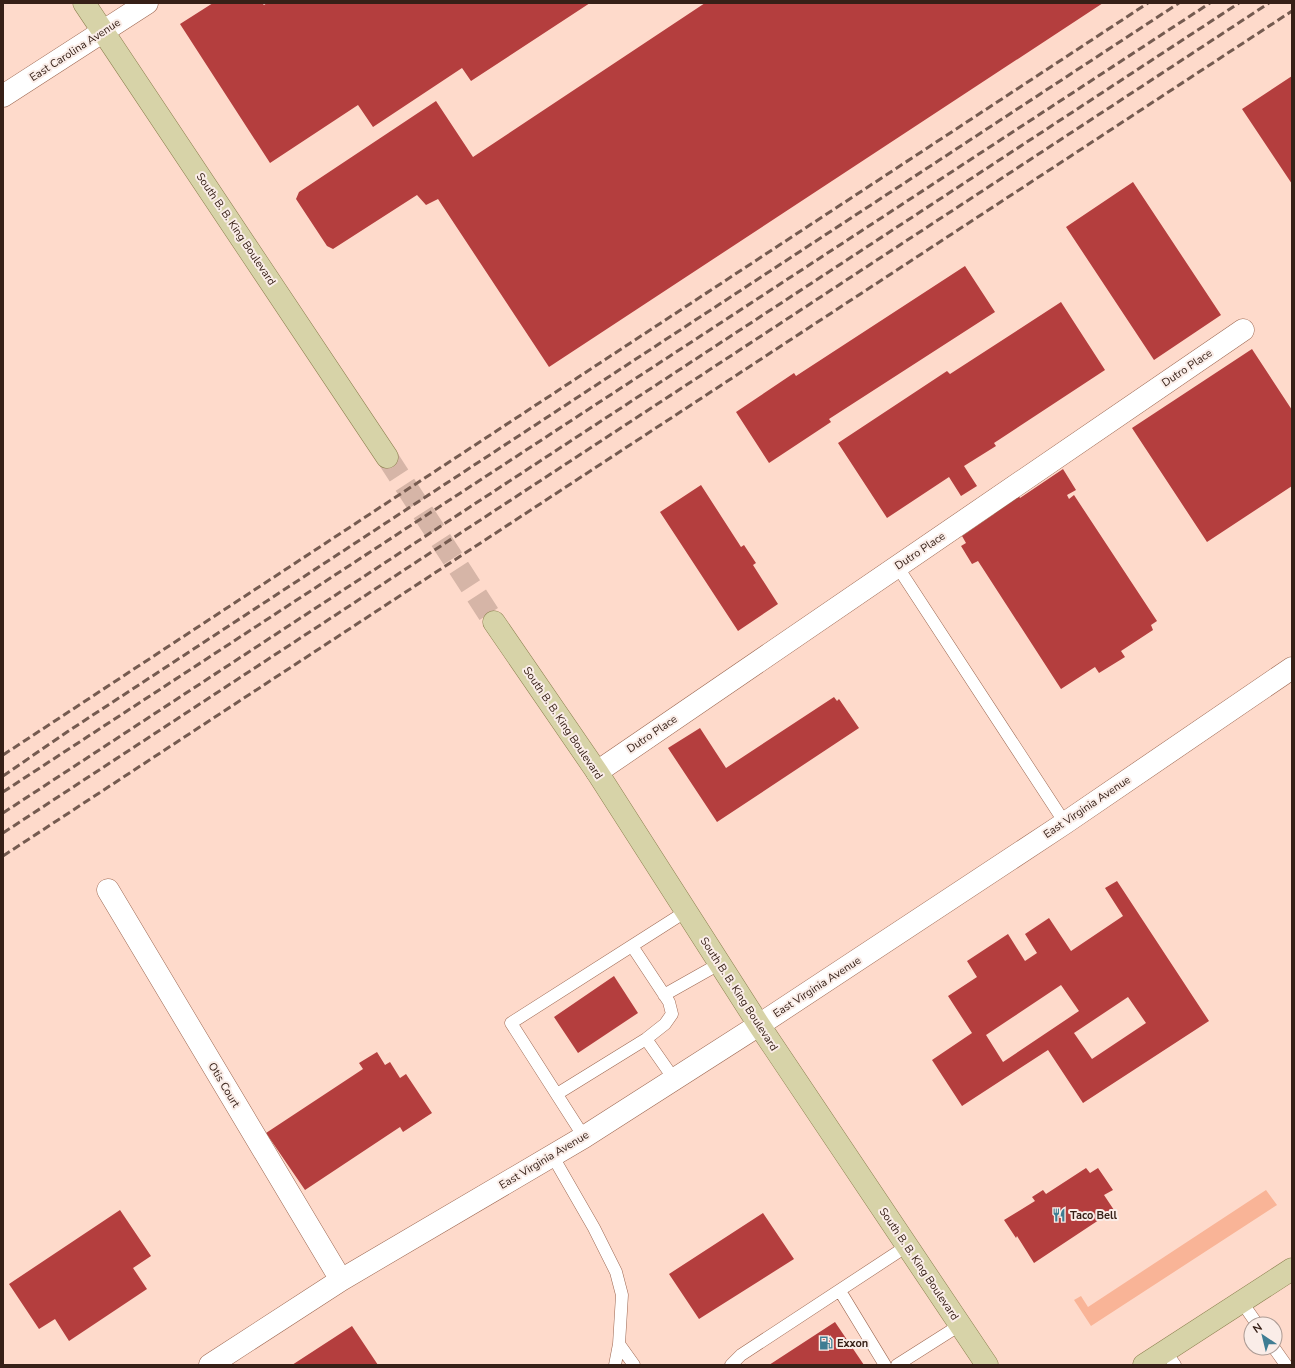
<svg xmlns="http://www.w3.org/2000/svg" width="1295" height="1368" font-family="'Nunito Sans',sans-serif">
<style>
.green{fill:#f9b497}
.building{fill:#b43e3e;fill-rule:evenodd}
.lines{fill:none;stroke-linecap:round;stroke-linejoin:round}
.primary-tunnel{stroke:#d6b5a7;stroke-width:22;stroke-dasharray:22 11;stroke-linecap:butt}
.service-casing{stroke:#9d6852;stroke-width:13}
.minor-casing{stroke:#9d6852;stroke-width:23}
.primary-casing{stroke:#8d8150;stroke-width:23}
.service{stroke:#fff;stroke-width:12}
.minor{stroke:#fff;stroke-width:22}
.primary{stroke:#d7d3a8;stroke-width:22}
.rail{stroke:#755b50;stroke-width:3;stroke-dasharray:8 4;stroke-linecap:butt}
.labels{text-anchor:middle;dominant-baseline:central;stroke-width:4;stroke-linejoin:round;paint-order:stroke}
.street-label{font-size:11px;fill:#362017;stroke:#faede8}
.poi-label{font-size:11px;font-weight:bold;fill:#362017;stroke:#faede8;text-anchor:start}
</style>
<rect width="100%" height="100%" fill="#fedacb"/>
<path class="green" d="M1266,1190L1277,1205L1091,1326L1074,1300L1081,1296L1088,1307Z"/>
<path class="building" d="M213,3H262L264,5L267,3H590L471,81L462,68L373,127L358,105L270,163L180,24Z
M705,3H1103L549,367L438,199L426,205L417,195L333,249L327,246L296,199L299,192L436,101L473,157Z
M1292,76V184L1242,109Z
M1133,182L1221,315L1154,360L1066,227Z
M965,266L995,312L829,419L831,422L769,463L736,412L794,373L796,376Z
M1061,302L1105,370L994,443L996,446L964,466L977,486L961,496L949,477L887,518L838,443L947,371L950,374Z
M1252,349L1292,410V486L1207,542L1132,428Z
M1063,469L1076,490L1067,495L1069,499L1074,495L1157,621L1151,625L1153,630L1121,651L1125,657L1099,673L1095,667L1061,689L978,561L972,564L961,546L966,543L962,536L994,514L990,508L1016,492L1020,498Z
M701,485L741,547L744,545L756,563L753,565L778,604L738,631L660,512Z
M834,697L837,701L839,699L859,728L717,822L668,748L700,728L726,768Z
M1117,881L1209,1021L1083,1103L1048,1050L962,1106L932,1060L972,1033L948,996L977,977L967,961L1008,934L1025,961L1037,953L1025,934L1049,918L1071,951L1123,916L1105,888ZM1061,985L1079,1011L1003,1062L986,1035ZM1128,997L1146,1023L1092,1059L1074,1033Z
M614,976L638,1013L578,1053L554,1017Z
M377,1052L385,1065L390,1062L400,1078L406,1074L432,1113L403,1132L400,1127L305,1190L266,1133L363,1069L359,1063Z
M1086,1168L1090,1173L1098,1168L1113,1190L1104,1195L1114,1210L1034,1263L1017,1236L1016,1238L1004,1220L1035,1201L1032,1197L1043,1190L1046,1194Z
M120,1210L151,1256L133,1268L147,1289L69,1341L55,1319L39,1329L9,1284Z
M763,1213L794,1259L699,1319L669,1274Z
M835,1322L864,1365H769Z
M352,1326L378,1365H292Z"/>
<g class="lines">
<path class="primary-tunnel" d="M387,457L494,622"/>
<g class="service-casing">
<path id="service" d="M897,566L1065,823
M664,995L719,964
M646,1039L674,1079
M557,1094L646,1039L665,1024L672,1014L669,1002L632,946
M584,1137L511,1023L685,912
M552,1155L594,1228L616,1272L622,1295L619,1344L634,1365
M840,1291L885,1365
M1241,1301L1257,1324
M1274,1348L1286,1365
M1165,1351L1175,1365
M615,1365L619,1344
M731,1365L741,1355L907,1246
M897,1365L960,1325"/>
</g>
<g class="minor-casing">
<path id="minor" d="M3,96L147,3
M597,772L1243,330
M108,890L341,1280
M210,1365L341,1280L584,1137L759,1025L1065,823L1292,668"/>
</g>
<g class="primary-casing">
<path id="primary" d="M84,3L387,457
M494,622L597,772L759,1025L987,1365
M1144,1365L1292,1269"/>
</g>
<use href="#service" class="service"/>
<use href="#minor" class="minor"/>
<use href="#primary" class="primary"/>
<path class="rail" d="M3,755L1148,3
M3,776L67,732L1179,3
M3,792L1210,3
M3,813L1239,3
M3,833L1269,3
M3,856L1292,11"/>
</g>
<defs>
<g id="restaurant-bare" transform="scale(1.08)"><path d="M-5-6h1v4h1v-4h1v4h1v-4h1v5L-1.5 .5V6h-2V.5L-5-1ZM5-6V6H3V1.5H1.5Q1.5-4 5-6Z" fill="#3f7d93" stroke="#faede8" stroke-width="2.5" paint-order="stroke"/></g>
<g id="fuel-bare" transform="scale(1.08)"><path d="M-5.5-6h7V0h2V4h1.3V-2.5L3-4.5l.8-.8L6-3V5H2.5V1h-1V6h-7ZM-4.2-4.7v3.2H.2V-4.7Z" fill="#3f7d93" stroke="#faede8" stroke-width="2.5" paint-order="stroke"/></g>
</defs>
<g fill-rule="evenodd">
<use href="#restaurant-bare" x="1059" y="1215"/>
<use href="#fuel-bare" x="826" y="1343"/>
</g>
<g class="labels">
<g class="street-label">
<text transform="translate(75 50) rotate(-33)">East Carolina Avenue</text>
<text transform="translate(236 229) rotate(56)">South B. B. King Boulevard</text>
<text transform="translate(1187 368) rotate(-34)">Dutro Place</text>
<text transform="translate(920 551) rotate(-34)">Dutro Place</text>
<text transform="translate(563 723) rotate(56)">South B. B. King Boulevard</text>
<text transform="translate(652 734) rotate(-34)">Dutro Place</text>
<text transform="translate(1087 807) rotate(-34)">East Virginia Avenue</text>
<text transform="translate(817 987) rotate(-33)">East Virginia Avenue</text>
<text transform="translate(739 994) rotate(57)">South B. B. King Boulevard</text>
<text transform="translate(224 1085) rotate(59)">Otis Court</text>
<text transform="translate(544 1160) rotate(-31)">East Virginia Avenue</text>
<text transform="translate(919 1264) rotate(56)">South B. B. King Boulevard</text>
</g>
<g class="poi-label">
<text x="1070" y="1215">Taco Bell</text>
<text x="837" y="1343">Exxon</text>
</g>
</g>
<rect width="1295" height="1368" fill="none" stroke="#362017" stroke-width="8"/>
<g transform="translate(1263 1336) rotate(325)"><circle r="19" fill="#faede8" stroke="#ac9b94"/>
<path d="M0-3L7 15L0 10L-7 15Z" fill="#3f7d93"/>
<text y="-6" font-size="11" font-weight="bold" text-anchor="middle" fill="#362017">N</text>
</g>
</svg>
